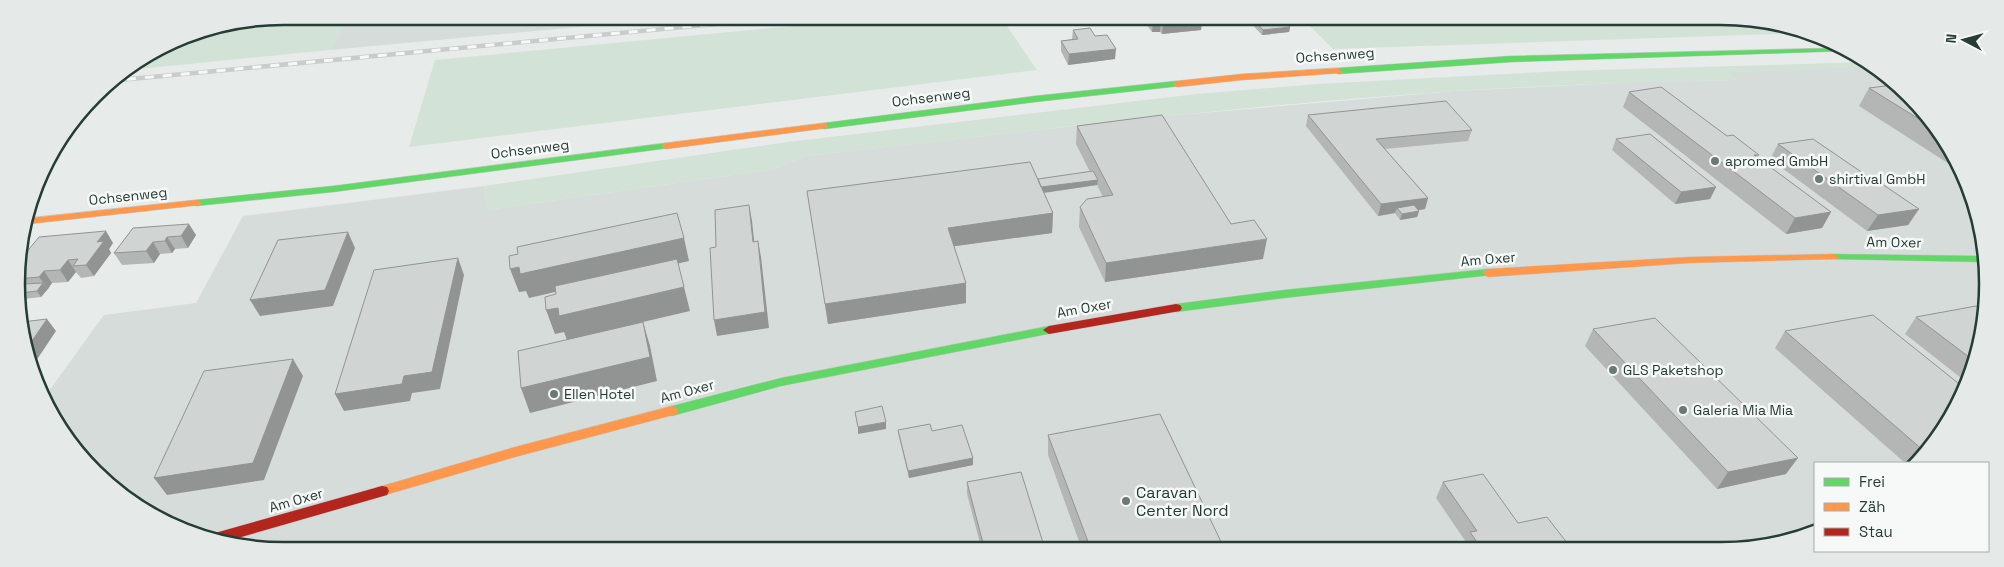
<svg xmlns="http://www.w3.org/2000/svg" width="2004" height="567" font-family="'Space Grotesk',sans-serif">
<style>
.built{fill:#d6dcd9}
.green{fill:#d2e2d6}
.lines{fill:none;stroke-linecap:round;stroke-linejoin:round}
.fast-casing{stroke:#c3c8c6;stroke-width:1}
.slow-casing{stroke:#c3c8c6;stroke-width:1}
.jam-casing{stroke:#c3c8c6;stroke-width:1}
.fast{fill:#63d668;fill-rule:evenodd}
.slow{fill:#ff974d;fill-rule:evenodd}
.jam{fill:#b3261e;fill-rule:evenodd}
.rail-casing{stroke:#c8ccca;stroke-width:4.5}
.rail{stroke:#f6f9f7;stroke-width:3;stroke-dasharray:9;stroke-linecap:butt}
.wall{fill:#b3b6b5}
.shaded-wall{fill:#929493}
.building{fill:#d0d4d2;stroke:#929493}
.poi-dot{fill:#6a7a75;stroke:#f6f9f7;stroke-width:2}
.labels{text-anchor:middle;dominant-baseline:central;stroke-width:5;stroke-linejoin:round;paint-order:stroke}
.street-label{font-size:14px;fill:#263d36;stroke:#f6f9f7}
.poi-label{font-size:14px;fill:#263d36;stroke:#f6f9f7;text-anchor:start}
.near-poi-label{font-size:16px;fill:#263d36;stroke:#f6f9f7;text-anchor:start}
.rim{fill:none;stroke:#263d36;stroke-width:2.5}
</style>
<rect width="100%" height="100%" fill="#e7ebe9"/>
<path class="built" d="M284,16L675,18L330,50L348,18L217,29Z
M1874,66L1943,135L1983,231V335L1952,417L1914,463H1815V530L1755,548L232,546L135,506L71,446L46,395L104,315L196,303L243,216L484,186L487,210L770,170L807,156L1155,117L1456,91L1640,82L1737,80L1727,72Z"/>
<path class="green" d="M348,18L330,50L128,70L182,36L217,29Z
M878,18L1002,19L1037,70L409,147L435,60Z
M1304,20L1772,21L1801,33L1333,49Z
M1870,62L1874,66L1728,73L1738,80C1644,82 1550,85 1457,91C1240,105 1023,132 807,156L770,170L487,210L484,186L788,142L1197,94L1318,84L1562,71Z"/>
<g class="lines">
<g class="fast-casing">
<path id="fast" d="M1836,48L1845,51L1511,62L1338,74L1334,71L1338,68L1511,56Z
M1177,81L1180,82V86L1035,102L824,129L819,126L824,123L1035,96Z
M666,143L671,146L669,148L333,192L196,206L191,203L196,200L333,186Z
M1833,254L1983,256V262L1829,259L1828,257L1829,255Z
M1488,269L1492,271L1494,273L1492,275L1284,298L1176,312L1170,308L1176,304L1284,290Z
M1049,326L1053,327L1055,330L1053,333L781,386L672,416L667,414L666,411L667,408L672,406L781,378Z"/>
</g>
<g class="slow-casing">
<path id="slow" d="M1338,68L1342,71L1341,73L1242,80L1177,87L1173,84L1177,81L1242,74Z
M824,123L827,124V128L666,149L661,146L666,143Z
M196,200L200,201L201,203L200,205L28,224L30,218Z
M1833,254L1837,255L1838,257L1837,259L1689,263L1488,277L1482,273L1488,269L1689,257Z
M672,406L677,408L678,411L677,414L515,457L382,496L377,495L375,491L377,487L382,486L515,447Z"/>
</g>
<g class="jam-casing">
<path id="jam" d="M1176,304L1180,305L1182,308L1180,311L1049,334L1043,330L1049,326Z
M382,486L387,487L389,491L387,495L224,542L209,536L215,533Z"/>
</g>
<use href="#fast" class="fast"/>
<use href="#slow" class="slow"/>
<use href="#jam" class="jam"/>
<g class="rail-casing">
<path id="rail" d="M109,81L779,18"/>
</g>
<use href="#rail" class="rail"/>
</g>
<path class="wall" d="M1083,19H1103L1102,25L1088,26Z
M1147,19L1202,20L1201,30L1162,34L1160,32H1152L1146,24Z
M1248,20H1289H1284L1290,27L1289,32L1262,35Z
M1073,30L1095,36L1115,59L1068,65L1061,51V41L1072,39Z
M1893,85L1943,135L1957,169L1859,106L1869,88Z
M1629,92L1727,136L1759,155L1758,158L1831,212L1822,228L1786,234L1623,107Z
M1308,115L1472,130L1468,141L1385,149L1428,198L1425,209L1418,210L1419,211L1417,217L1400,220L1395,213L1378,216L1306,126Z
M1077,126L1231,224L1263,259L1105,282L1079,227L1080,207L1103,197L1097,185L1044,193L1053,213L1052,233L954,246L966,283V303L828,324L807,191L1038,179L1090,172L1076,144Z
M1616,139L1716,187L1710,199L1675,204L1612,150Z
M1778,144L1879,184L1919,209L1908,225L1867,231L1770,159Z
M133,228L196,235L188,248L175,249L172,253L160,254L154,263L122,265L114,253Z
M113,243L109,249L111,253L94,276L81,278L76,272L68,282L52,283L41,297L24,299L20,294L17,268L21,262L20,260Z
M1916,317L1983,335L1965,381L1905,334Z
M1593,329L1786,474L1717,489L1585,346Z
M1785,331L1952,417L1914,463H1905L1775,348Z
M898,430L973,465L909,478L899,437Z
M1048,435L1224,548L1081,547L1048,455Z
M1021,472L1044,547H981L967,494V482Z
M1443,482L1518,523L1571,548H1463L1466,542L1436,498Z"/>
<path class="shaded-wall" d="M1103,19L1102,25L1088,26L1089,21Z
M1202,20L1201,30L1162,34L1163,24Z
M1294,20H1304L1303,22L1293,23Z
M1161,21L1160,32H1152L1153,22Z
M1290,27L1289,32L1262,35L1263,30Z
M1116,49L1115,59L1068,65L1069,54Z
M1098,180L1097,185L1035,194V188Z
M1716,187L1710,199L1675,204L1681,192Z
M1428,198L1425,209L1401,213L1397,208L1395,213L1378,216L1381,204Z
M749,205L752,221L756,258L753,242Z
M1919,209L1908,225L1867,231L1878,215Z
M1419,211L1417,217L1400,220L1402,214Z
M1831,212L1822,228L1786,234L1795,218Z
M1053,213L1052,233L949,247L948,228Z
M189,224L196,235L188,248L181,236Z
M106,231L113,243L109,249L111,253L94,276L86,265L97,242Z
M348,232L355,248L333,306L260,316L250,300Z
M167,237L175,249L172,253L165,241Z
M684,238L689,261L529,298L526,291L519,292L510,269Z
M1267,239L1263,259L1105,282L1106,263Z
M758,241L761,257L769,328L717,336L714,320Z
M153,242L160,254L154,263L146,251Z
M458,258L464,275L440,389L412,393L410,401L344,411L335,394L404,376Z
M68,260L76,272L68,282L60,270Z
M44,271L52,283L48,289L39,277Z
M43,283L48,289L41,297L37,291Z
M966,283V303L828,324L825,304Z
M684,287L690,311L643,322L650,346L657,381L530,413L521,388L567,340L564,332L555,334L546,310Z
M47,319L56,331L32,367L25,353V351Z
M293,359L303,376L264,480L167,495L154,478Z
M886,422V429L858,434V427Z
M973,458V465L909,478L908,471Z
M1798,458L1786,474L1717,489L1728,472Z"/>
<path class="building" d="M1087,19H1103L1089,21Z
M1151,19H1202V20L1163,24L1161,21L1153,22Z
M1254,20H1284L1290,27L1263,30Z
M1090,28L1095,36L1107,35L1116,49L1069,54L1061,41L1078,39L1073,30Z
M1893,85L1940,132L1869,88Z
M1661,87L1727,136L1733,135L1759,155H1754L1831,212L1795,218L1629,92Z
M1446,101L1472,130L1376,139L1428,198L1381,204L1308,115Z
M1162,115L1231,224L1254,220L1267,239L1106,263L1080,207L1087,199L1113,195L1077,126Z
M1650,134L1716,187L1681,192L1616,139Z
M1813,139L1879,184H1882L1919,209L1878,215L1778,144Z
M1030,162L1053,213L948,228L966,283L825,304L807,191Z
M1093,171L1098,180L1041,187L1038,179Z
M749,205L753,242L758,241L765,312L714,320L710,248L716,247L715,210Z
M1414,205L1419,211L1402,214L1397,208Z
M677,213L684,238L520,274L519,267L510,269L509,256L518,254L517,247Z
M189,224L181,236L167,237L165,241L153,242L146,251L114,253L133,228Z
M106,231L97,242L104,241L86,265L73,266L78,259L68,260L60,270L44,271L39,277L18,279L17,268L24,259L20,260L39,237Z
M348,232L325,290L250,300L278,240Z
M458,258L432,372L404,376L402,384L335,394L374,270Z
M677,259L684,287L559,316L558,308L546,310L545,297L556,294L555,286Z
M43,283L37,291L20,293L25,284Z
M1976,306L1983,311V335L1973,360L1916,317Z
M1873,315L1963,387L1952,417L1924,451L1785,331Z
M1655,318L1798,458L1728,472L1593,329Z
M47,319L25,351L22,322Z
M643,322L650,357L521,388L518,351Z
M293,359L253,463L154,478L204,371Z
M882,406L886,422L858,427L855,412Z
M1160,414L1224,548L1090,547L1048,435Z
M930,424L932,431L962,425L973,458L908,471L898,430Z
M1021,472L1044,546L1040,547H984L967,482Z
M1483,474L1518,523L1547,517L1571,548H1481L1470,532L1477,531L1443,482Z"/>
<g class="poi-dot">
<circle cx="1715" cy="161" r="5"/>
<circle cx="1819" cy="179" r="5"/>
<circle cx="1613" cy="370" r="5"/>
<circle cx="554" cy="394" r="5"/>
<circle cx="1683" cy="410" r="5"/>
<circle cx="1126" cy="501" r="5"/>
</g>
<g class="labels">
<g class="street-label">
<text transform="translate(1335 55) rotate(-4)">Ochsenweg</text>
<text transform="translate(931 97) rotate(-7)">Ochsenweg</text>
<text transform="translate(530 149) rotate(-7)">Ochsenweg</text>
<text transform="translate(128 196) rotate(-6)">Ochsenweg</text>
<text transform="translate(1894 242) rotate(1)">Am Oxer</text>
<text transform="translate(1488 259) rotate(-5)">Am Oxer</text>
<text transform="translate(1084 308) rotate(-10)">Am Oxer</text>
<text transform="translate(687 391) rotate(-15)">Am Oxer</text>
<text transform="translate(296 500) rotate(-16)">Am Oxer</text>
</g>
<g class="poi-label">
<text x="1725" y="161">apromed GmbH</text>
<text x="1829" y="179">shirtival GmbH</text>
<text x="1623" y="370">GLS Paketshop</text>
<text x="564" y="394">Ellen Hotel</text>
<text x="1693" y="410">Galeria Mia Mia</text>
</g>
<g class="near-poi-label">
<text x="1136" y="492">Caravan<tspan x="1136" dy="18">Center Nord</tspan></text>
</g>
</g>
<path d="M0 0H2004V567H0ZM283 25H1721A258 258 0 0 1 1979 283V284A258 258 0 0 1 1721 542H283A258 258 0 0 1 25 284V283A258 258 0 0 1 283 25Z" fill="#e5eae8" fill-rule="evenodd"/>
<path class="rim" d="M283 25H1721A258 258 0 0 1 1979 283V284A258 258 0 0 1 1721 542H283A258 258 0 0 1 25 284V283A258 258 0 0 1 283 25Z"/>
<rect x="1814" y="462" width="175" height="90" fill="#f6f9f7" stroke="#a3aeaa"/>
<rect x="1824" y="478" width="25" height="8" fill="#63d668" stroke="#a3aeaa"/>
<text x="1859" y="487" font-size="15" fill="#263d36">Frei</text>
<rect x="1824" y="503" width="25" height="8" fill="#ff974d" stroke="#a3aeaa"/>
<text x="1859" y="512" font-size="15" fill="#263d36">Zäh</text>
<rect x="1824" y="528" width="25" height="8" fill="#b3261e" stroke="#a3aeaa"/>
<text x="1859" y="537" font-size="15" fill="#263d36">Stau</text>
<g transform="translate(1964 40) rotate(276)" stroke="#f6f9f7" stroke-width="4" paint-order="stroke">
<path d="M0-4L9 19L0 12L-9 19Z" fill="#263d36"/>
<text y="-8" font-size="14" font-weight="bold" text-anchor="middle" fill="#263d36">N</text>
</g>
</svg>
